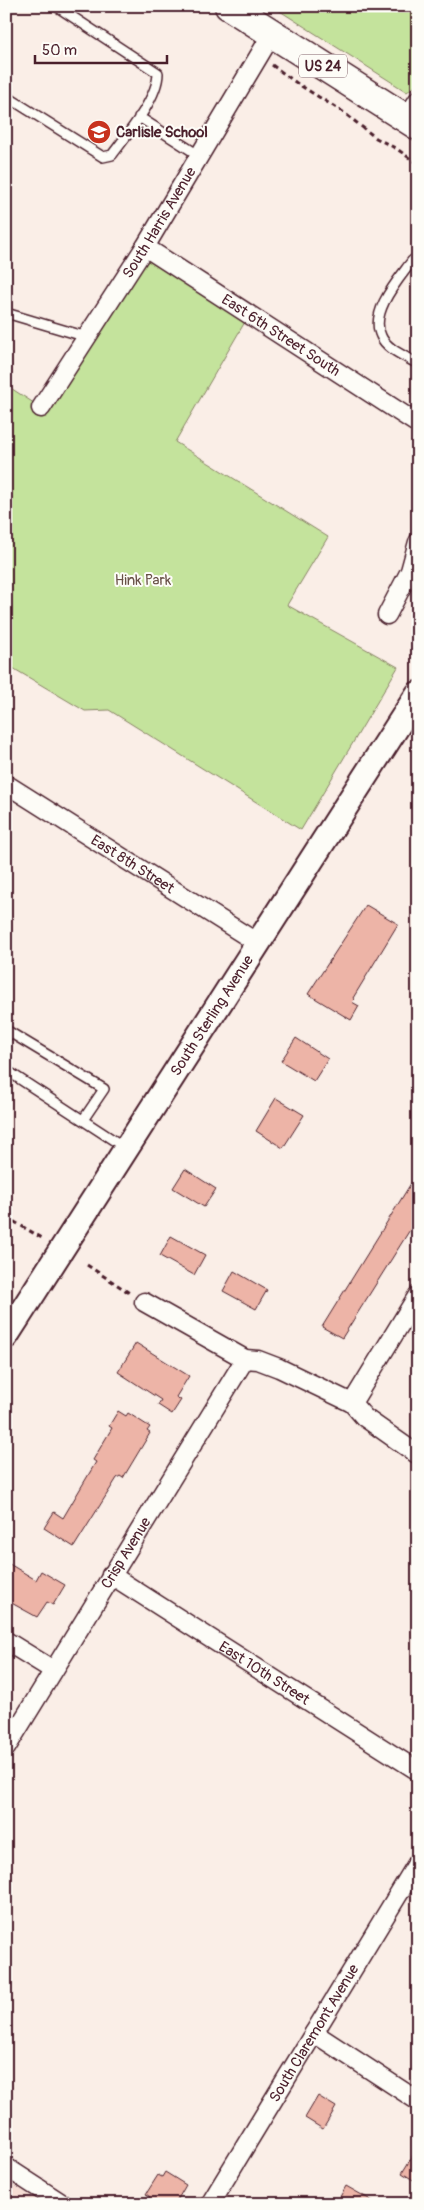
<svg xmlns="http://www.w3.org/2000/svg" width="424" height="2210" font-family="Pangolin,sans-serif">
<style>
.built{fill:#f6ddd4}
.green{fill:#c4e39c;stroke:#878164}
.building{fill:#edb4a7;stroke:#4a1f2b}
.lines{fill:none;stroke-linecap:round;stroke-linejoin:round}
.lane-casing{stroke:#4a1f2b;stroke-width:12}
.street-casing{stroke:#4a1f2b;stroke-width:21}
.secondary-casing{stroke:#4a1f2b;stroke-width:28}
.primary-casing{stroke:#4a1f2b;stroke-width:31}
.path{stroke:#4a1f2b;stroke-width:3;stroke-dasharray:5 4;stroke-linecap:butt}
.lane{stroke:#fdfcf7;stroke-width:9}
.street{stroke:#fdfcf7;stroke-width:18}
.secondary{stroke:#fdfcf7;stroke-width:24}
.primary{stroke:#fdfcf7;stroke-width:28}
.labels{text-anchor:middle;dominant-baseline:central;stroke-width:4;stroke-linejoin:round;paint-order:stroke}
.shield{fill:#fdfcf7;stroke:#806168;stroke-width:1}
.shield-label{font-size:14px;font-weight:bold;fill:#4a1f2b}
.poi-label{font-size:15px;font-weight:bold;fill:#4a1f2b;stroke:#fdfcf7;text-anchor:start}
.street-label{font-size:15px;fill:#4a1f2b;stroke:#fdfcf7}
.park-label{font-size:15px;fill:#685047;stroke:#fdfcf7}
</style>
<rect width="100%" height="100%" fill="#faeee7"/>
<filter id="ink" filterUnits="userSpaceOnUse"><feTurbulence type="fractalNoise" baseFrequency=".02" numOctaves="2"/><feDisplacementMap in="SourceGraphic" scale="10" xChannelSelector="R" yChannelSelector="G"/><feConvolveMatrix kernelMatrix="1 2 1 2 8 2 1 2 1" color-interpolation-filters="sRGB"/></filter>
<g filter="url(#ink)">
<path class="built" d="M6,2180L43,2204H6Z"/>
<path class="green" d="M272,6H418V84L407,92Z
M145,247L249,315L175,442L328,537L287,605L398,667L301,830L109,710L85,711L6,664V385L40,407Z"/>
<path class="building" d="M366,905L398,924L353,998L355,999L352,1002L359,1006L351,1020L308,994Z
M296,1038L328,1059L314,1081L281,1061Z
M276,1098L304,1115L283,1148L256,1131Z
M185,1169L216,1189L204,1207L173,1188Z
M418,1172V1217L342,1338L322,1327Z
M171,1236L205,1255L194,1275L160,1256Z
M234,1271L267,1290L256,1309L223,1291Z
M136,1343L189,1376L176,1397L181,1400L172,1414L158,1405L161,1400L118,1372Z
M118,1411L126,1416L128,1413L150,1427L147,1431L150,1433L123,1478L120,1476L117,1478L74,1547L44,1528L54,1512L63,1518L96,1462L93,1460L112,1428L109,1426Z
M6,1562L36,1580L41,1571L65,1585L53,1605L47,1602L37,1617L6,1600Z
M318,2096L336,2107L323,2129L305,2118Z
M418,2147V2183L402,2173Z
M165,2172L186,2185L175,2204H146L150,2197L146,2194L158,2175L162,2177Z
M346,2186L378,2204H336Z"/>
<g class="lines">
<g class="lane-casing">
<path id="lane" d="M6,96L103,157L112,155C127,135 158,98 158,73L56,6
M139,117L200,156
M418,256L412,261C399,279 369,312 381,336C386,349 407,357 418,364
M6,313L87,337
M6,1030L104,1089L83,1120
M6,1070L127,1149"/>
</g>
<g class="street-casing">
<g id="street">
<path d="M406,119L418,100"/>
<path id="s1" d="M145,247L418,424"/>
<path id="s2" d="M41,408L145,247L272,34"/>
<path d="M387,615L410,571L418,542"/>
<path id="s3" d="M6,784L259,944"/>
<path d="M144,1302L245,1359L258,1360L279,1368L352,1403L364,1417L418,1455"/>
<path d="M352,1403L418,1295"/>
<path id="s4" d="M111,1575L418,1771"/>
<path d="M6,1641L53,1670"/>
<path id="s5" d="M6,1748L245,1359"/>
<path d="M314,2033L418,2101"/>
<path d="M6,2167L63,2204"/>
<path id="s6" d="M210,2204L418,1862"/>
</g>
</g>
<g class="secondary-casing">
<g id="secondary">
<path id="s7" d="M6,1336L418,694"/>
</g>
</g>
<g class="primary-casing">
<path id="primary" d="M229,6L418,126"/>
</g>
<path class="path" d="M272,65L298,84L343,112L376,138L397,149L418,164
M6,1217L42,1238
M87,1265L131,1294"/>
<use href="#lane" class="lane"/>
<use href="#street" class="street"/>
<use href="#secondary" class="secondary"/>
<use href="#primary" class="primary"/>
</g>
</g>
<defs>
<g id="school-disc" transform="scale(1.25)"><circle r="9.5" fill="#c8321e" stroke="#fdfcf7"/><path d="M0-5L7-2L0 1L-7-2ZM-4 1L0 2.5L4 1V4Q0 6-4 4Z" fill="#fff"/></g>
</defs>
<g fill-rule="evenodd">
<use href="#school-disc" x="99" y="132"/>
</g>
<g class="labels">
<rect class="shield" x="299" y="54.5" width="48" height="23" rx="4"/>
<g class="shield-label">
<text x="323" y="66">US 24</text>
</g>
<g class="poi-label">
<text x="116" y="132">Carlisle School</text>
</g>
<g class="street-label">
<text stroke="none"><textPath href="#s2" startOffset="220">South Harris Avenue</textPath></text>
<text stroke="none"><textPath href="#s1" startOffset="162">East 6th Street South</textPath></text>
<text stroke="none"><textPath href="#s3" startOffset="150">East 8th Street</textPath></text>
<text stroke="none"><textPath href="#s7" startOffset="381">South Sterling Avenue</textPath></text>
<text stroke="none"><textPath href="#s5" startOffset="229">Crisp Avenue</textPath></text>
<text stroke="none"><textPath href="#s4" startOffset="182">East 10th Street</textPath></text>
<text stroke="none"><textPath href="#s6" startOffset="200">South Claremont Avenue</textPath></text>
</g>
<g class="park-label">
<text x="143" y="580">Hink Park</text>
</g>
</g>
<rect width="424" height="2210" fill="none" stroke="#fdfcf7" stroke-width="25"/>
<rect x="12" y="12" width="399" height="2185" fill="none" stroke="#4a1f2b" stroke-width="2" filter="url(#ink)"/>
<path d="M35 55v8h132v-8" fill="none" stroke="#4a1f2b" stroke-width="2.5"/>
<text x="42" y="55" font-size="15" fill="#4a1f2b" stroke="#fdfcf7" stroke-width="4" paint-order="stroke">50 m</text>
</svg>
